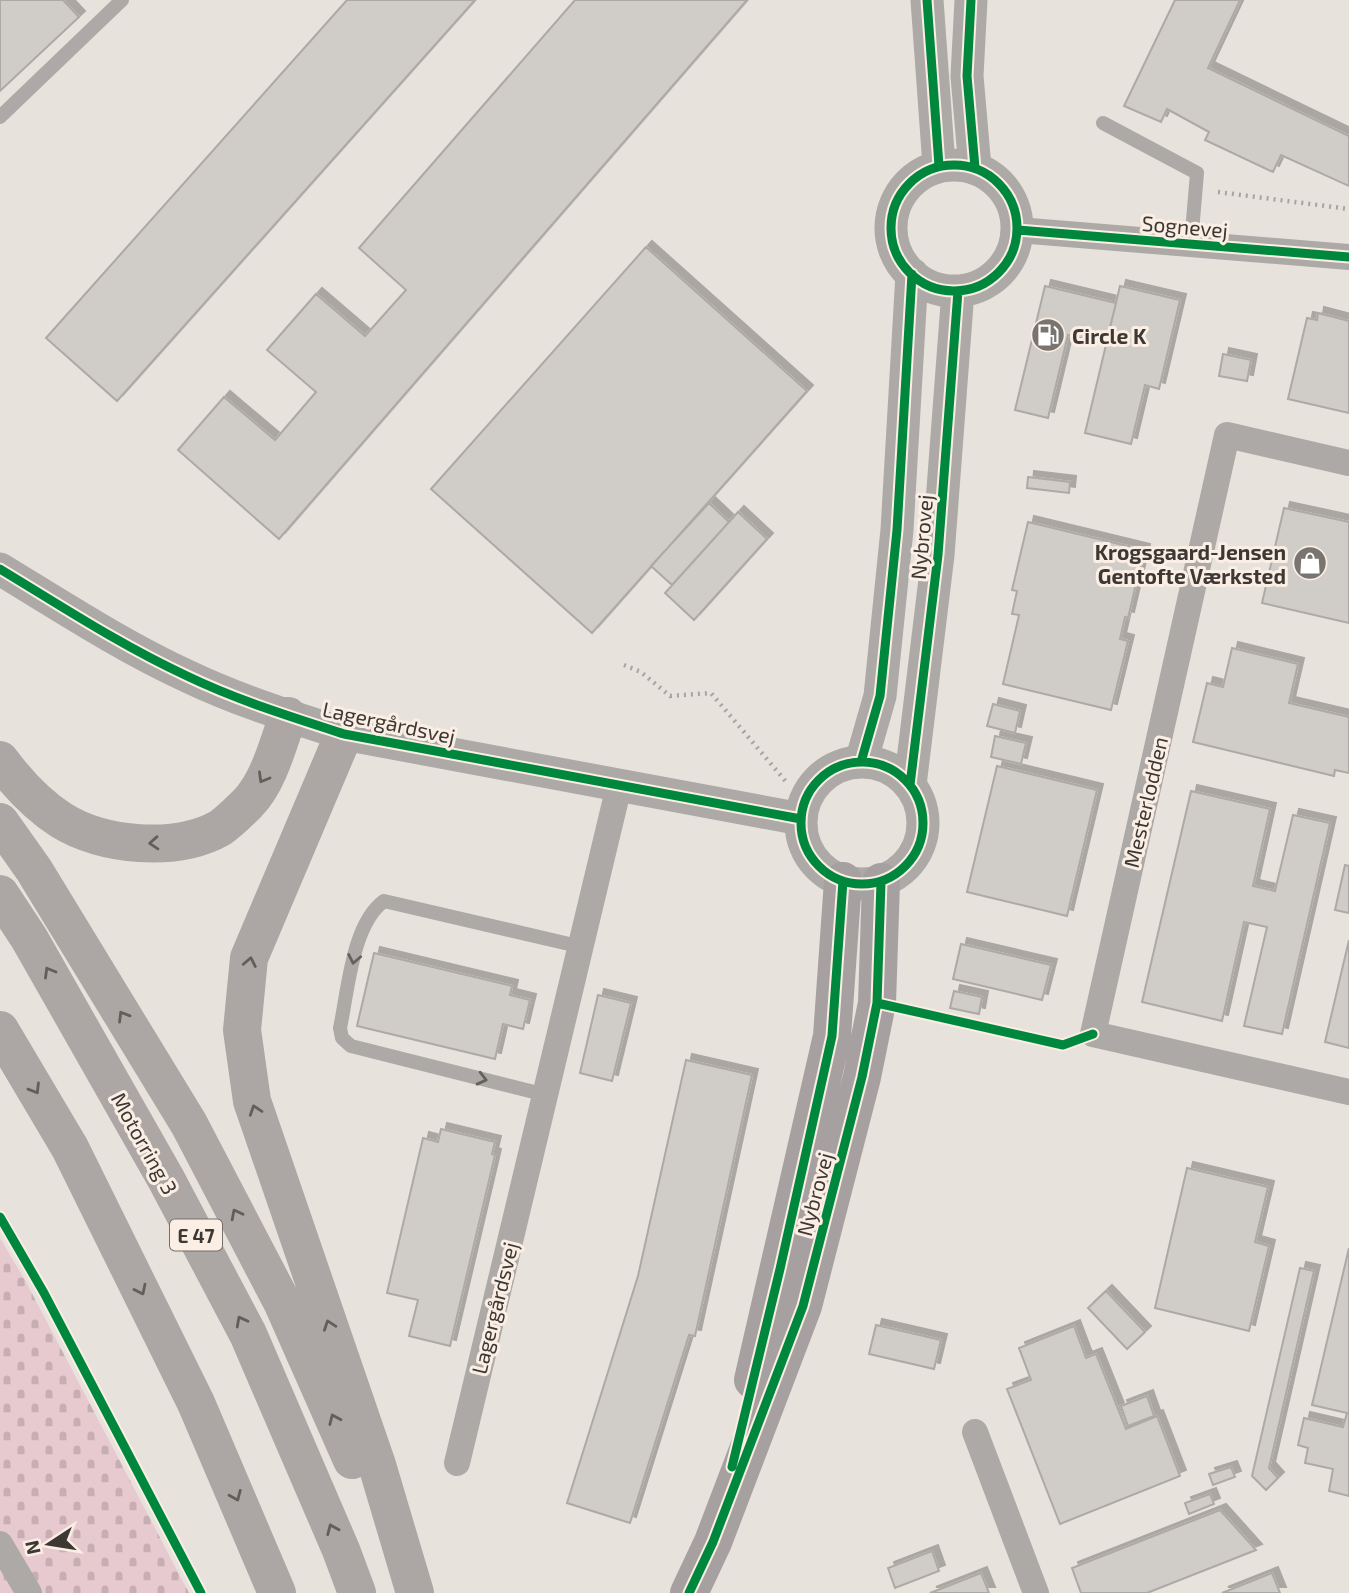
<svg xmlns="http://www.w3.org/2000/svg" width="1349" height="1593" font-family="'Exo 2',sans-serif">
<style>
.cemetery{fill:url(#cemetery-stones)}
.building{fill:#d0ccc7;stroke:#ada9a4;stroke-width:2;filter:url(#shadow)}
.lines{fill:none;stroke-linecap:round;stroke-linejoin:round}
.path{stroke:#a7a4a2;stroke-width:4.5;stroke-dasharray:2 5;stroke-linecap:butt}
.service{stroke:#aca9a7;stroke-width:14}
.minor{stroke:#aca9a7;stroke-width:26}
.tertiary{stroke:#aca9a7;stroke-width:33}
.primary{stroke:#a6a1a0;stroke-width:38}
.motorway{stroke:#aca6a4;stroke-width:38}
.cycleway-casing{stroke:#fbeee4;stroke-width:13}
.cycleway{stroke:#00873e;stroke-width:9}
.oneway{stroke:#645e5b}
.oneway2{stroke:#64605c}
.labels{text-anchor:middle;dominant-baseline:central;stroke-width:6;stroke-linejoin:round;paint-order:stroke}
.shield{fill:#fbeee4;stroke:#766f69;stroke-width:2}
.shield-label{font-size:19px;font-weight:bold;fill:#3d3834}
.street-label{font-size:21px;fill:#3d3834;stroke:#fbeee4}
.poi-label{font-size:21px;font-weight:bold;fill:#3d3834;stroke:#fbeee4;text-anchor:start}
</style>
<defs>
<pattern id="cemetery-stones" width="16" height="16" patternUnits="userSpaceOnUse" patternTransform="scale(1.75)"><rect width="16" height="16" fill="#e7cacf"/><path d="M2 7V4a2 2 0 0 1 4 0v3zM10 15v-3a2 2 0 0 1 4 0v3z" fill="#c7aeb2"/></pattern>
<filter id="shadow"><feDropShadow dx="6" dy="-6" stdDeviation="0" flood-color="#0004"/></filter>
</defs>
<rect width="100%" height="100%" fill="#e8e2dc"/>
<path class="cemetery" d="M0,1238L25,1280L189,1593H0Z"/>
<path class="building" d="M0,0H63L79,17L0,91Z
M347,0H475L117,401L46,338Z
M575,0H747L279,539L178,450L224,397L275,440L316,392L267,350L316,294L365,336L406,290L359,248Z
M1175,0H1240L1208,68L1349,136V186L1281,155L1273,172L1205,140L1209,132L1167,109L1161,122L1124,106Z
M646,247L807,391L592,633L431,489Z
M1045,286L1116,303L1106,344L1068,335L1048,418L1015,410Z
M1120,286L1180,300L1159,389L1145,385L1131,444L1085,433Z
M1318,313L1349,321V413L1288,399L1307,318L1317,320Z
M1223,354L1251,360L1247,381L1219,376Z
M1028,477L1070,482L1069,493L1027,488Z
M709,503L729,522L672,585L651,566Z
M1284,508L1349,522V623L1262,603Z
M738,512L767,539L694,620L665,593Z
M1028,522L1144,550L1128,618L1125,617L1120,639L1128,641L1111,710L1003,684L1019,615L1012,614L1017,591L1012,590Z
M1232,648L1298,664L1289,703L1349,717V773L1335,770L1334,776L1193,742L1207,683L1223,687Z
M993,704L1020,711L1015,733L987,726Z
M995,736L1026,743L1021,764L991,757Z
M997,766L1097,790L1067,916L967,892Z
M1191,791L1270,809L1253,886L1275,891L1293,815L1330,823L1282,1034L1244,1026L1267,927L1244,922L1222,1021L1142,1002Z
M1345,865L1349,866V913L1335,910Z
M1349,940V1048L1325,1042Z
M961,944L1051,965L1042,1000L953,979Z
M374,953L512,986L510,995L530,1000L523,1029L503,1024L495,1059L357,1026Z
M954,991L982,997L979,1014L950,1008Z
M598,995L631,1003L612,1081L580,1073Z
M686,1060L752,1075L695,1336L689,1335L630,1523L567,1503L638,1276Z
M441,1129L495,1142L492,1154L495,1155L450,1346L409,1336L418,1300L387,1293L423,1138L438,1142Z
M1187,1168L1268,1187L1255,1242L1269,1246L1249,1331L1155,1308Z
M1349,1248V1496L1329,1491L1333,1469L1305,1463L1308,1448L1298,1445L1304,1418L1343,1427L1347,1413L1312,1405Z
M1300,1268L1314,1271L1269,1468L1278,1478L1266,1490L1252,1476Z
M1106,1291L1145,1332L1127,1349L1088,1308Z
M876,1325L941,1340L934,1369L869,1354Z
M1074,1326L1086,1358L1096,1354L1126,1429L1157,1416L1180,1476L1060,1524L1007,1389L1031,1380L1019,1348Z
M1147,1396L1154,1416L1128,1426L1121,1406Z
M1231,1467L1235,1477L1213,1485L1209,1474Z
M1210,1494L1214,1504L1189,1514L1185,1503Z
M1220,1510L1256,1550L1147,1593H1081L1072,1568Z
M932,1551L939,1571L895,1588L888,1568Z
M981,1573L989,1593H930Z
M1272,1573L1280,1593H1222Z"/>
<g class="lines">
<path class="path" d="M1218,192L1349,209
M624,665L641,672L670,696L711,693L788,784"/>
<path class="service" d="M0,117L122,0
M1103,123L1197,173L1191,244
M546,1095L351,1046L342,1038L340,1028C348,991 352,924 384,901L582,947"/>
<path class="minor" d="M1018,230L1349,257
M1349,463L1227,435L1093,1034L1349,1092
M975,1432L1036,1593
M457,1463L619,786
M0,1544L29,1593"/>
<path class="tertiary" d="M927,0L939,166
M971,0L967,76L975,168
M891 228a63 63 0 1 1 126 0a63 63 0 1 1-126 0Z
M0,569C61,606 122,646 187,676C237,700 291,717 344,734L801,819
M861,762L880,696L897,530L912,274
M801 823a61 61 0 1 1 122 0a61 61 0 1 1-122 0Z
M910,785L938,555L958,291"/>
<path class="primary" d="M753,1380L832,1036L843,881
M689,1593L713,1542L803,1306L862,1077L877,1003L881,882"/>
<path class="motorway" d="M344,734L249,958L242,1030L252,1101L377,1465L415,1593
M0,760C17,783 36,804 61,820C102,846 176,853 220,828C229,822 240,811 248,803C269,781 278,744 288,716
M0,822L34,870L189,1124L283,1304L352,1460
M0,894L29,938L166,1179L248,1334L341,1550L357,1593
M0,1030L70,1148L196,1403L277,1593"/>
<g class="cycleway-casing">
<path id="cycleway" d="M927,0L939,166
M971,0L967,76L975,168
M891 228a63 63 0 1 1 126 0a63 63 0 1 1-126 0Z
M1018,230L1349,257
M0,569C61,606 122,646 187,676C237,700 291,717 344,734L801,819
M861,762L880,696L897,530L912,274
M801 823a61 61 0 1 1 122 0a61 61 0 1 1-122 0Z
M910,785L938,555L958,291
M877,1003L1063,1045L1093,1034
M0,1217L44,1293L201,1593
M732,1467L780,1269L832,1036L843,881
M689,1593L713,1542L803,1306L862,1077L877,1003L881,882"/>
</g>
<use href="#cycleway" class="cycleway"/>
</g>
<defs><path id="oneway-chevron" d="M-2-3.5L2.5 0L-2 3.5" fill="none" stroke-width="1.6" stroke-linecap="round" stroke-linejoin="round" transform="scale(1.75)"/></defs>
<g class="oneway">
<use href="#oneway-chevron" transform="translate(263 778) rotate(120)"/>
<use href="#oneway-chevron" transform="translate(154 843) rotate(176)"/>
<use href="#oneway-chevron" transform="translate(250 962) rotate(-79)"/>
<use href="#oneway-chevron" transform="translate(49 972) rotate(-120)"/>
<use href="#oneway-chevron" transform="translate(123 1016) rotate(-121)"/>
<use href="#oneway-chevron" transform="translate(35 1089) rotate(59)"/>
<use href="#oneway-chevron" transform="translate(255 1110) rotate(-108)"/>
<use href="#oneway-chevron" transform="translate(236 1214) rotate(-117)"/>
<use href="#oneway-chevron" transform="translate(141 1290) rotate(64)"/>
<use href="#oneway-chevron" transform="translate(241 1321) rotate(-118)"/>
<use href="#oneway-chevron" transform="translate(329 1325) rotate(-109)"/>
<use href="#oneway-chevron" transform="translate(334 1419) rotate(-114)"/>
<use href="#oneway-chevron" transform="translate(236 1496) rotate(67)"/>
<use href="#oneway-chevron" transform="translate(332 1529) rotate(-113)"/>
</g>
<g class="oneway2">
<use href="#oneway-chevron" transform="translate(354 959) rotate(101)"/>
<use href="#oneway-chevron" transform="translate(482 1079) rotate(14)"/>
</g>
<defs>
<g id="fuel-disc" transform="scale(1.75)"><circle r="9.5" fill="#79746f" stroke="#fbeee4"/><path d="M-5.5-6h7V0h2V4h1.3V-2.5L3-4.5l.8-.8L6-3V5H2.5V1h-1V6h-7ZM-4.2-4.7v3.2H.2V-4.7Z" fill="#fff"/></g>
<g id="shop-disc" transform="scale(1.75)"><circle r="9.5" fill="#79746f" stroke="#fbeee4"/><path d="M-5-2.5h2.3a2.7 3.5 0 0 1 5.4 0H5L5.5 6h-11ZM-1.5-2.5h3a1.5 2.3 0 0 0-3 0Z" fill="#fff"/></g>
</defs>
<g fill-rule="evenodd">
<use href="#fuel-disc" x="1048" y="335"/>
<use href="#shop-disc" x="1310" y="563"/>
</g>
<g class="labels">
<rect class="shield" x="170" y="1219.5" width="52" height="31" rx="5"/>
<g class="shield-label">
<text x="196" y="1235">E 47</text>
</g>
<g class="street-label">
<text transform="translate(1185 226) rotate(5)">Sognevej</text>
<text transform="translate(921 537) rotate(-85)">Nybrovej</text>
<text transform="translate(389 722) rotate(12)">Lagergårdsvej</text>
<text transform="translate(1145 802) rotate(-77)">Mesterlodden</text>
<text transform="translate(145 1143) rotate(61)">Motorring 3</text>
<text transform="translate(814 1194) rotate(-75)">Nybrovej</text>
<text transform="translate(494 1308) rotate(-76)">Lagergårdsvej</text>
</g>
<g class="poi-label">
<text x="1072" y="335">Circle K</text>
<text x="1286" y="551" text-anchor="end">Krogsgaard-Jensen<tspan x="1286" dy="24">Gentofte Værksted</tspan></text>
</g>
</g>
<g transform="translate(49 1544) rotate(258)" stroke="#fbeee4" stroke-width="5" paint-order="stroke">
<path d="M0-5L12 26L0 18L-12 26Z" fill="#3d3834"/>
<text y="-10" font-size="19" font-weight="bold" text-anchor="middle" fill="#3d3834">N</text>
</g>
</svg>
